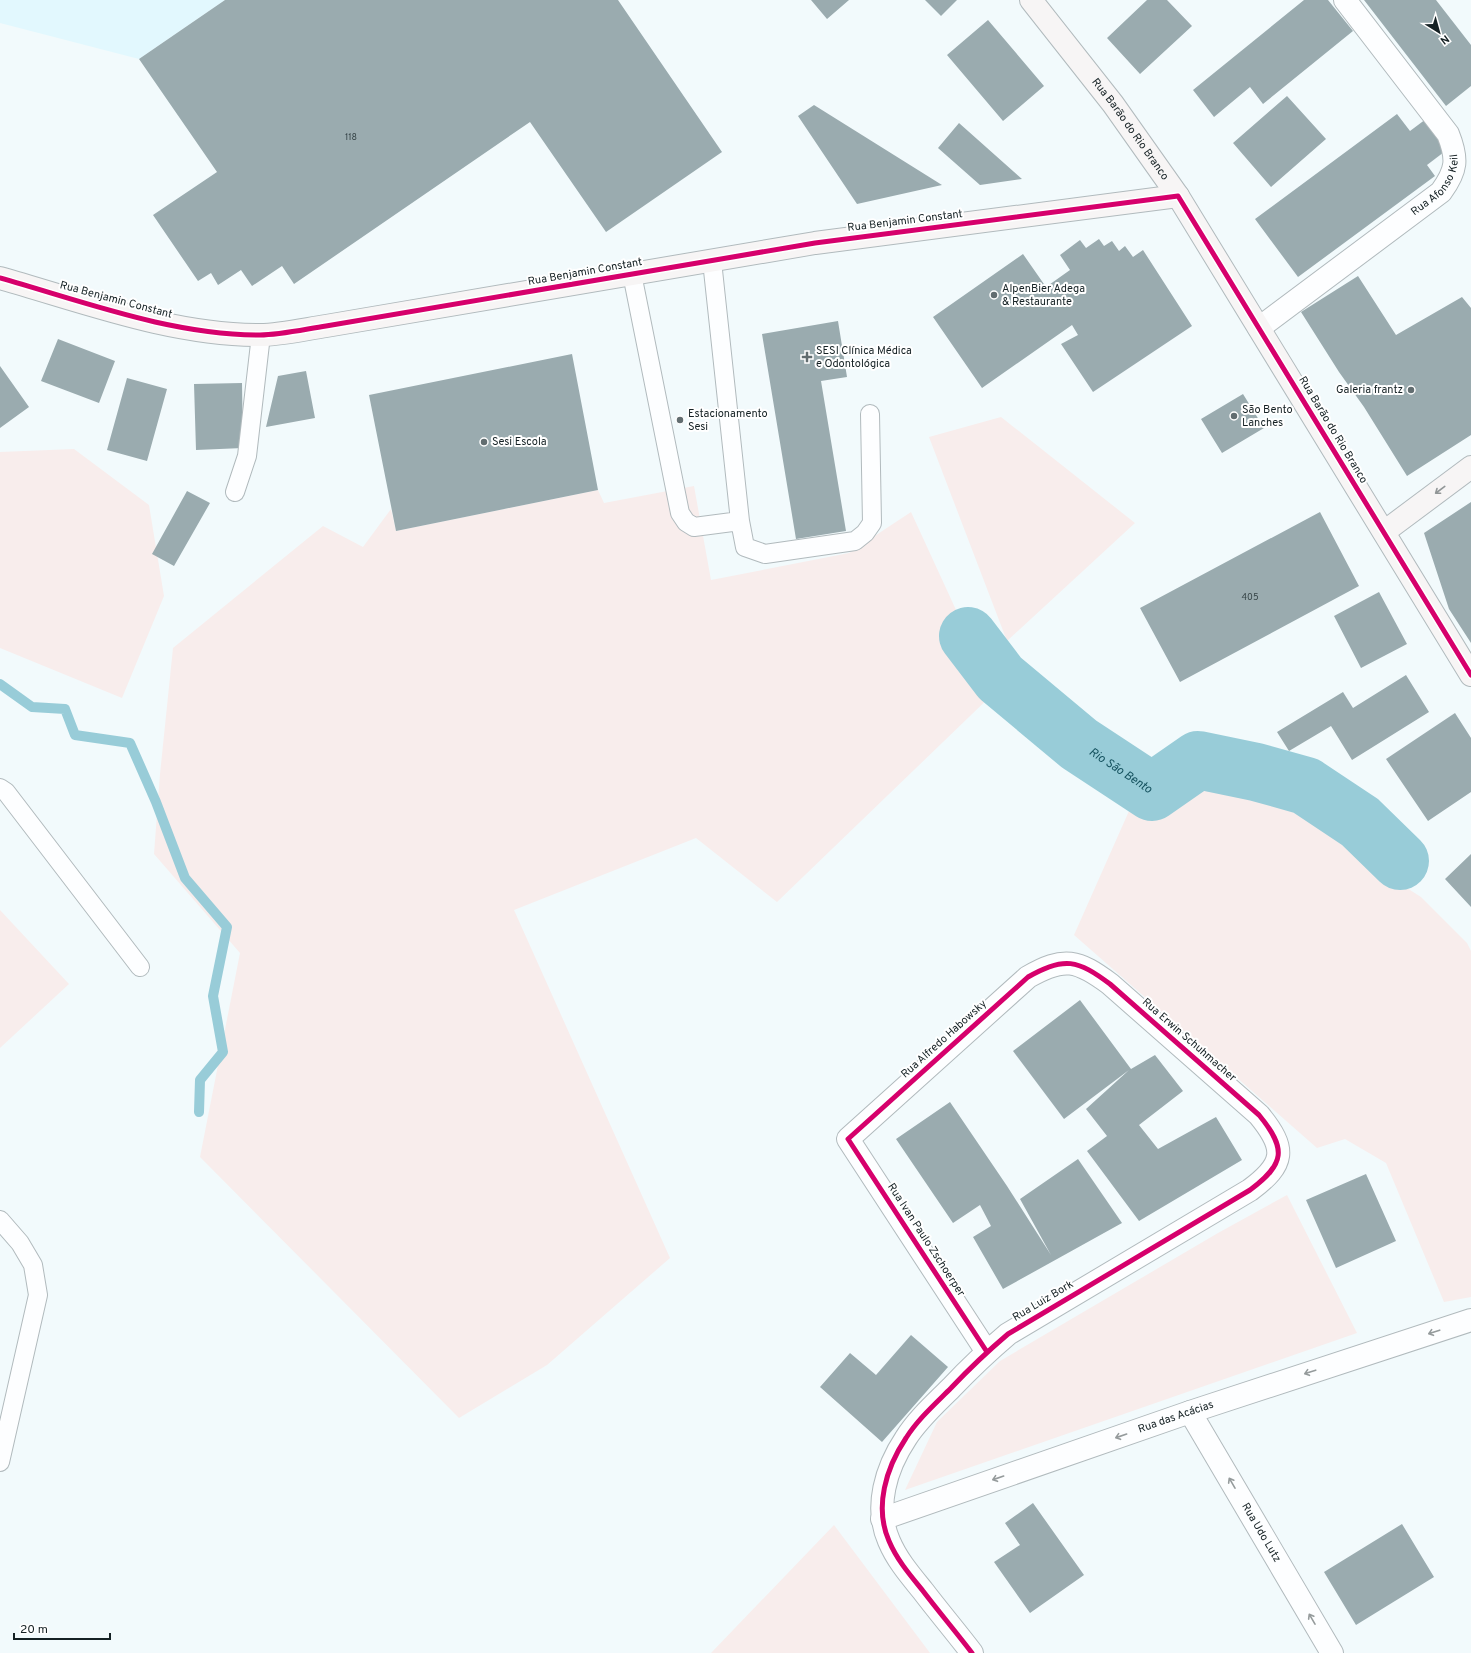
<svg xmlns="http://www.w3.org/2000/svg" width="1471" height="1653" font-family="Overpass,sans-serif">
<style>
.built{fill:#e2f8fe}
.green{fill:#f8edec}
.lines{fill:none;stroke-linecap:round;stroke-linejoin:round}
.stream{stroke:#98ccd8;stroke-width:10}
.river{stroke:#98ccd8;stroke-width:58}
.building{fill:#9aabaf}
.lane-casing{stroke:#b1babd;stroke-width:20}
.street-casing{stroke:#b1babd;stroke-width:24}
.secondary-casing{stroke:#b1babd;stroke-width:24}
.lane{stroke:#fdfeff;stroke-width:18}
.street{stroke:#fdfeff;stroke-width:22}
.secondary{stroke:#f7f5f5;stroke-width:22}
.cycleway-casing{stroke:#fff;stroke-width:8}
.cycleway{stroke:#d6006c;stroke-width:5}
.oneway{stroke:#919697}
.oneway2{stroke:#959b9c}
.poi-dot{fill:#626d70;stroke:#fff;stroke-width:1.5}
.labels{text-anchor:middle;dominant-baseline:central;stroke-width:4;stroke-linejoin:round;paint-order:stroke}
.number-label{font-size:9px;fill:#364447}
.street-label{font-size:11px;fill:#152124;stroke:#fff}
.poi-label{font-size:11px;fill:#152124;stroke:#fff;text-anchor:start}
.water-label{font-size:12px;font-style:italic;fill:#15525f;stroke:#fff}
</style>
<rect width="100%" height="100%" fill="#f2fafc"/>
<path class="built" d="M0,0H225L139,59L0,23Z"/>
<path class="green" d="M1001,417L1135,523L1007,641L929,437Z
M74,449L149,505L164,596L122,698L0,648V452Z
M694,486L711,580L849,553L911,512L968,636L997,690L777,902L696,838L514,910L670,1258L547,1365L459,1418L200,1157L240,953L154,854L160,774L173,648L323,526L363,547L391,509L396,531L598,490L604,503Z
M1198,786L1288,801L1380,871L1421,897L1467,943L1471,951V1297L1444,1302L1386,1163L1345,1139L1317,1148L1074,935L1129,811L1161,814Z
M0,910L69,984L0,1048Z
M1287,1195L1357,1333L905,1490L937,1422L1000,1361L1218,1233Z
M834,1525L930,1653H711Z"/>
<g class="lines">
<path class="stream" d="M0,684L32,707L65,709L75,735L130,743L156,802L185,878L227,927L213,996L223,1052L200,1080L199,1112"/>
<path class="river" id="s1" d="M968,636L1000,678L1079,744L1152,792L1198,760L1256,772L1306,786L1360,822L1400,861"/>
</g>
<path class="building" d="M225,0H618L722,152L606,232L530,122L294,284L282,266L252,286L241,270L218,285L211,273L198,281L153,215L217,172L139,59Z
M811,0H849L827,19Z
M925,0H957L941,16Z
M1147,0H1167L1192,26L1140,74L1107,38Z
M1304,0H1328L1353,31L1263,104L1250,87L1214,117L1193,90Z
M1364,0H1436L1471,45V86L1446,106Z
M988,20L1044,86L1003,121L947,55Z
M1287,96L1326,139L1271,187L1233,143Z
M814,105L942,185L857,204L798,116Z
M1397,114L1410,131L1426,119L1448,149L1427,165L1435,176L1298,277L1255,219Z
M959,123L1022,179L980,185L938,148Z
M1099,239L1104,246L1112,241L1119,251L1125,246L1133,257L1143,250L1192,326L1093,392L1061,344L1078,335L1072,325L982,388L933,317L1023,254L1046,287L1070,270L1060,255L1080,240L1086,248Z
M1358,276L1396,335L1462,297L1471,308V435L1407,476L1364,407L1339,372L1301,312Z
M838,321L847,377L821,381L846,531L796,539L762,334Z
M58,339L115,361L99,403L41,381Z
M572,354L598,490L396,531L369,395Z
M0,366L29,407L0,428Z
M306,371L315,418L266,427L278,376Z
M127,378L167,389L147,461L107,450Z
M242,383L243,448L196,450L194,384Z
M1243,394L1264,428L1222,453L1201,419Z
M187,491L210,503L174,566L152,554Z
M1471,502V643L1449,609L1424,533Z
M1320,512L1359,586L1180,682L1140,608Z
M1379,592L1407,644L1361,668L1334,616Z
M1406,675L1429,712L1352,760L1331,726L1289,751L1277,732L1343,692L1353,708Z
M1455,713L1471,738V792L1428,821L1386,759Z
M1471,854V907L1445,879Z
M1080,1000L1131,1069L1155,1055L1183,1091L1139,1125L1158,1149L1216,1117L1242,1160L1139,1221L1087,1151L1107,1136L1086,1109L1129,1070L1064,1119L1013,1051Z
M950,1102L1007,1186L1051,1255L1020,1199L1078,1159L1122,1223L1003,1289L973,1237L991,1226L980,1205L953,1223L896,1139Z
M1366,1174L1396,1241L1336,1268L1306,1200Z
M911,1335L948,1367L882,1442L820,1387L850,1353L876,1375Z
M1033,1503L1084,1575L1030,1613L994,1562L1020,1545L1005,1523Z
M1402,1524L1434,1577L1356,1625L1324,1572Z"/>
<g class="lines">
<g class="lane-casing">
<path id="lane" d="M632,274L680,513L686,522L694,527L740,521L712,261
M235,492L247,456L261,335
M740,521L745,547L765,554L855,541L865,533L872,523L870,414
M0,788L6,792L140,967
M0,1220L20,1243L33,1265L38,1295L0,1462"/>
</g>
<g class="street-casing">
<g id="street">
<path id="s2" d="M1259,328L1441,192C1457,170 1458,159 1448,134L1345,0"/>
<path id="s3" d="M1190,1412L1332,1653"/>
<path id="s4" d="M882,1519L1190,1412L1471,1320"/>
<path d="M972,1653C956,1632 939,1612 923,1591C910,1575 897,1560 889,1541C874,1507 886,1468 906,1438C918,1419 935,1404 951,1388C969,1369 988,1351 1008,1334L1250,1190C1285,1164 1287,1149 1259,1115L1110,984C1078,960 1064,956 1028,977L848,1139L987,1352"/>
</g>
</g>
<g class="secondary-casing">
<g id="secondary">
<path id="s5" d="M1031,0L1113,104L1178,196L1471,675"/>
<path d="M0,278C85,302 171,335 260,335C280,335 306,329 326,326L815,243L1178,196"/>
<path d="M1384,532L1471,467"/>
</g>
</g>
<use href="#lane" class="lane"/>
<use href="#street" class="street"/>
<use href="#secondary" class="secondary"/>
<g class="cycleway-casing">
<path id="cycleway" d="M0,278C85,302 171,335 260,335C280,335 306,329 326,326L815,243L1178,196L1471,675
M972,1653C956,1632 939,1612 923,1591C910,1575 897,1560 889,1541C874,1507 886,1468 906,1438C918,1419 935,1404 951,1388C969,1369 988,1351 1008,1334L1250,1190C1285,1164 1287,1149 1259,1115L1110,984C1078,960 1064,956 1028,977L848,1139L987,1352"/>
</g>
<use href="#cycleway" class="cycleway"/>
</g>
<defs><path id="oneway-shaft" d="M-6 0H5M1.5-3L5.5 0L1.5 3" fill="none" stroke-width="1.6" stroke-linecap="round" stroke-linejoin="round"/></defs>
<use class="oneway" href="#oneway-shaft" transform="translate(1440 490) rotate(143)"/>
<g class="oneway2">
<use href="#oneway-shaft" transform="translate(1434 1332) rotate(162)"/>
<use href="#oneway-shaft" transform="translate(1310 1372) rotate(162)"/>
<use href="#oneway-shaft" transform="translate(1121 1436) rotate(161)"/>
<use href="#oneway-shaft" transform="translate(998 1478) rotate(161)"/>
<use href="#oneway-shaft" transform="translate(1232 1483) rotate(-120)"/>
<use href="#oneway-shaft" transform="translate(1312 1619) rotate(-120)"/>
</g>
<g class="poi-dot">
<circle cx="994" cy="295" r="4"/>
<path d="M805 351h4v4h4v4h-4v4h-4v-4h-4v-4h4z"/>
<circle cx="1411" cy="390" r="4"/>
<circle cx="1234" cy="416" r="4"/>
<circle cx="680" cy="420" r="4"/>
<circle cx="484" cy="442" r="4"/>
</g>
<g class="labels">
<g class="number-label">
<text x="351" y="137">118</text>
<text x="1250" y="597">405</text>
</g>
<g class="street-label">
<text stroke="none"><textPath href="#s5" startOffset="163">Rua Barão do Rio Branco</textPath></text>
<text stroke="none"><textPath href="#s2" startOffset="230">Rua Afonso Keil</textPath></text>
<text transform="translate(905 221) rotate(-7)">Rua Benjamin Constant</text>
<text transform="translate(585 272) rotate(-10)">Rua Benjamin Constant</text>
<text transform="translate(116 300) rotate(15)">Rua Benjamin Constant</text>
<text transform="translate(1333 430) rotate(59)">Rua Barão do Rio Branco</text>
<text transform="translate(944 1039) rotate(-42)">Rua Alfredo Habowsky</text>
<text transform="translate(1189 1040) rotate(41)">Rua Erwin Schuhmacher</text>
<text transform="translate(926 1240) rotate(57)">Rua Ivan Paulo Zschoerper</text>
<text transform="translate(1043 1301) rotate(-31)">Rua Luiz Bork</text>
<text stroke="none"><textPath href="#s4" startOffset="311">Rua das Acácias</textPath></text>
<text stroke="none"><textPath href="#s3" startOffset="140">Rua Udo Lutz</textPath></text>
</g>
<g class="poi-label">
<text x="1002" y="289">AlpenBier Adega<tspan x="1002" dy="13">&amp; Restaurante</tspan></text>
<text x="816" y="351">SESI Clínica Médica<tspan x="816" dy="13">e Odontológica</tspan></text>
<text x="1403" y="390" text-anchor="end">Galeria frantz</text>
<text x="1242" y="410">São Bento<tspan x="1242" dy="13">Lanches</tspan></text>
<text x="688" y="414">Estacionamento<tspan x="688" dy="13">Sesi</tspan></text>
<text x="492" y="442">Sesi Escola</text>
</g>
<g class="water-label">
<text stroke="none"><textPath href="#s1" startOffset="205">Rio São Bento</textPath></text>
</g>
</g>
<g transform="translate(1439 32) rotate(143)" stroke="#ffffff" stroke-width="3" paint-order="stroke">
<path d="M0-3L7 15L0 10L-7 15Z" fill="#152124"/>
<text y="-6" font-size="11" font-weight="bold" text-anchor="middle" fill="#152124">N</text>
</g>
<path d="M14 1633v6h96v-6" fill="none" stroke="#152124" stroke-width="2"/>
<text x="20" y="1633" font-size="12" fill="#152124" stroke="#ffffff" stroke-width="3" paint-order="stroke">20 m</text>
</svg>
